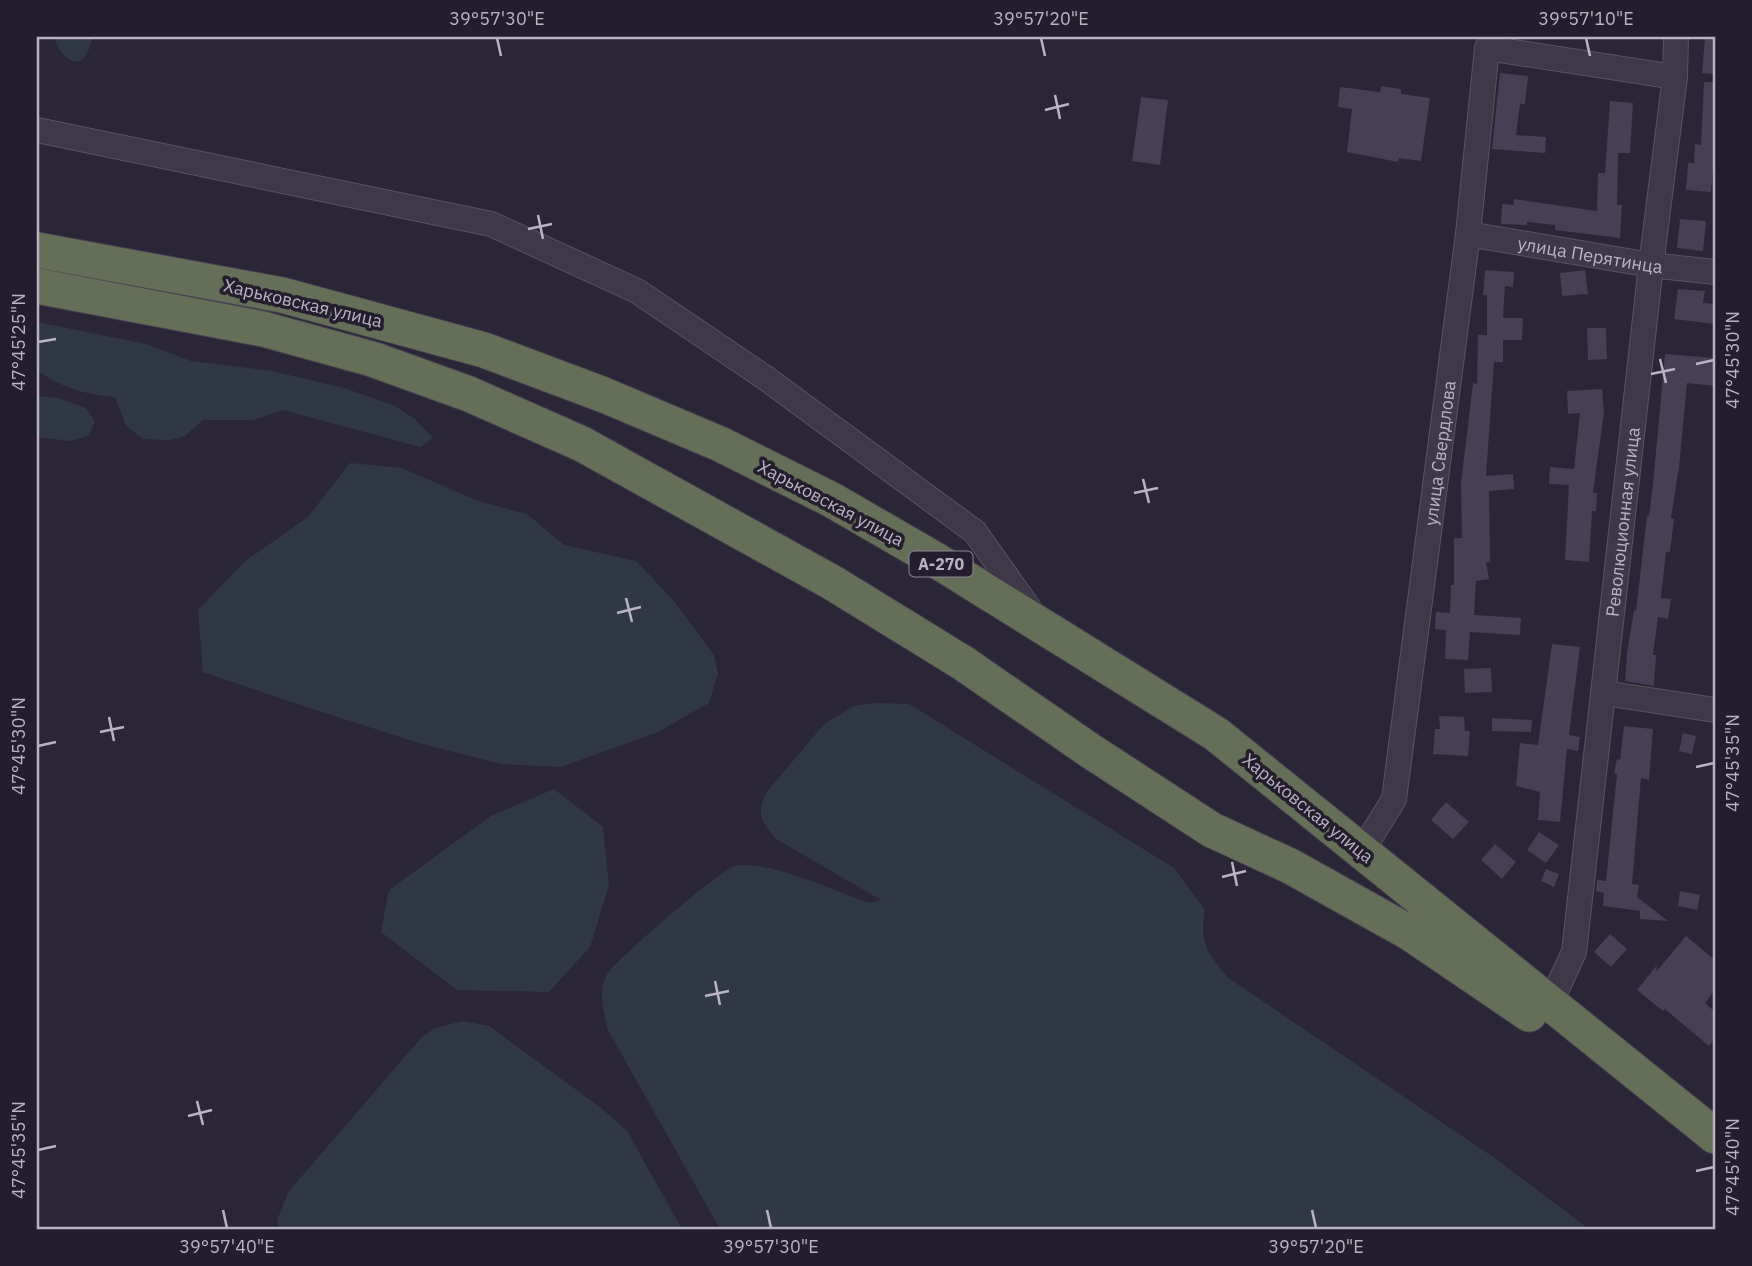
<svg xmlns="http://www.w3.org/2000/svg" width="1752" height="1266" font-family="'IBM Plex Sans',sans-serif">
<style>
.green{fill:#313845}
.building{fill:#463f56}
.lines{fill:none;stroke-linecap:round;stroke-linejoin:round}
.minor-casing{stroke:#595364;stroke-width:26}
.highway-casing{stroke:#464050;stroke-width:37}
.minor{stroke:#3e3849;stroke-width:24}
.highway{stroke:#656e56;stroke-width:35}
.ticks{fill:none;stroke:#bab3c4;stroke-width:2.5}
.labels{text-anchor:middle;dominant-baseline:central;stroke-width:7;stroke-linejoin:round;paint-order:stroke}
.shield{fill:#231d2d;stroke:#8d8697;stroke-width:2}
.shield-label{font-size:16px;font-weight:bold;fill:#bab3c4}
.street-label{font-size:18px;fill:#bab3c4;stroke:#231d2d}
.neatline{fill:none;stroke:#bab3c4;stroke-width:2.5}
.ticks-label{font-size:18px;text-anchor:middle;fill:#bab3c4}
</style>
<rect width="100%" height="100%" fill="#2b2538"/>
<path class="green" d="M55,37H93C91,43 88,54 83,59C71,69 55,47 55,37Z
M37,322L146,344L191,361L272,371L344,388L395,406L415,419L433,438L420,447L283,410L253,420H203L185,436L170,440L143,439L126,426L115,397C84,394 62,388 37,370Z
M37,396L58,398L86,408L95,422L88,436L70,441L37,437Z
M350,463L402,468L478,501L527,514L564,545L636,561L674,601L714,655L718,673L709,703L658,732L561,767L501,764L419,743L294,703L203,672L198,610L244,562L308,517Z
M875,703L909,704L1174,868L1205,910C1199,943 1207,951 1227,977L1493,1157L1589,1229H720L608,1030C604,1012 597,990 608,973C619,957 720,870 735,866C767,859 837,892 869,903L881,900L776,839C762,822 756,815 766,793L824,724L854,706Z
M554,789L603,827L609,885L590,947L549,992L457,990L381,932L389,890L491,816Z
M463,1021L489,1026L601,1108L627,1131L682,1229H279L277,1220L289,1191L422,1037L435,1028Z"/>
<path class="building" d="M1705,37H1715V74L1702,73Z
M1500,73L1528,76L1525,104H1520L1516,135L1546,137L1545,153L1492,149Z
M1704,82H1715V142L1711,192L1686,190L1688,163H1694L1695,144L1701,145Z
M1381,86L1401,89V94L1430,98L1421,161L1399,158L1398,162L1347,152L1352,109L1338,107L1340,87L1380,92Z
M1141,97L1168,100L1160,165L1132,161Z
M1610,101L1633,103L1630,153H1618L1617,205H1622L1620,238L1555,230V225L1527,222V225L1501,224L1502,204L1514,205V199L1597,211L1598,173H1605Z
M1680,219L1706,221L1703,251L1677,248Z
M1485,270L1514,272L1513,287L1505,286L1503,318H1523L1522,340H1503V362H1494L1486,476L1513,474L1514,489L1489,491L1490,562H1486L1489,579L1476,581L1474,615L1521,618L1520,635L1470,632L1468,660L1445,659L1446,630L1435,629L1436,612L1450,613L1451,585H1454V538H1462L1461,483L1473,383L1477,384L1478,335H1487V295H1483Z
M1585,270L1588,294L1562,296L1560,273Z
M1678,289L1705,291L1703,303L1715,304V324L1674,319Z
M1587,328H1606L1607,359L1588,360Z
M1665,354L1715,358V386L1687,383L1679,467L1671,518L1674,519L1670,552H1666L1661,598L1671,599L1668,619L1658,617L1653,655H1656L1654,686L1625,681L1627,653L1634,610L1636,611L1647,516H1649L1653,484Z
M1602,389L1604,412L1593,493H1597L1596,511H1592L1589,562L1565,560L1569,485L1549,484L1550,467L1574,469L1580,413L1568,414L1567,391Z
M1552,644L1580,647L1569,735L1580,737L1578,751L1567,749L1560,822L1538,820L1540,792L1516,786L1520,743L1538,745Z
M1491,668L1492,692L1465,693L1464,669Z
M1439,716L1464,717L1465,731H1470L1468,756L1433,754L1435,729H1440Z
M1492,718L1532,720L1531,732L1492,731Z
M1624,726L1653,729L1649,780L1641,778L1632,884L1639,885L1637,897L1668,921L1640,919V911L1603,906L1604,893L1596,891L1597,880L1606,881L1617,774H1614L1617,759L1620,760Z
M1683,733L1696,736L1692,754L1679,751Z
M1446,802L1469,822L1453,839L1431,820Z
M1539,832L1559,845L1546,863L1527,850Z
M1495,844L1516,862L1502,879L1481,860Z
M1546,869L1559,874L1554,887L1541,881Z
M1680,891L1700,895L1697,910L1678,906Z
M1610,934L1627,949L1611,967L1594,952Z
M1686,936L1715,960V990L1705,1003L1715,1012V1038L1709,1046L1665,1009L1663,1011L1637,990L1657,965L1656,972Z"/>
<g class="lines">
<g class="minor-casing">
<g id="minor">
<path d="M37,130L491,224L637,291L767,379L975,532L1033,614"/>
<path id="s1" d="M1468,234L1651,265L1715,272"/>
<path d="M1604,693L1715,710"/>
<path id="s2" d="M1362,851L1394,799L1468,234L1487,48L1675,77"/>
<path id="s3" d="M1550,1004L1574,952L1651,265L1675,77L1676,37"/>
</g>
</g>
<g class="highway-casing">
<path id="highway" d="M37,250L282,295L484,350L604,395L720,444L832,500L939,562L1216,734L1715,1136
M37,286L263,329L372,359L469,394L582,444L833,583L963,663L1089,750L1212,830L1290,866L1410,933L1529,1014"/>
</g>
<use href="#minor" class="minor"/>
<use href="#highway" class="highway"/>
</g>
<path class="ticks" d="M497,38L501,56M1041,38L1045,56M1586,38L1590,56M1055,95L1060,119M1045,110L1069,104M538,215L543,239M528,229L552,224M38,342L56,339M1660,359L1666,383M1696,364L1714,360M1651,374L1675,369M1143,479L1149,503M1134,493L1158,488M626,598L632,622M617,613L641,607M109,717L114,741M100,732L124,727M38,746L56,742M1696,767L1714,763M1232,862L1237,886M1222,877L1246,871M715,981L720,1005M705,996L729,991M197,1101L203,1125M188,1116L212,1110M38,1150L56,1146M1696,1171L1714,1167M223,1210L227,1228M767,1210L771,1228M1312,1210L1316,1228"/>
<g class="labels">
<rect class="shield" x="909.5" y="551.5" width="63" height="25" rx="5"/>
<g class="shield-label">
<text x="941" y="564">А-270</text>
</g>
<g class="street-label">
<text stroke="none"><textPath href="#s1" startOffset="124">улица Перятинца</textPath></text>
<text transform="translate(303 303) rotate(13)">Харьковская улица</text>
<text stroke="none"><textPath href="#s2" startOffset="410">улица Свердлова</textPath></text>
<text transform="translate(831 503) rotate(28)">Харьковская улица</text>
<text stroke="none"><textPath href="#s3" startOffset="490">Революционная улица</textPath></text>
<text transform="translate(1308 808) rotate(39)">Харьковская улица</text>
</g>
</g>
<rect width="1752" height="1266" fill="none" stroke="#231d2d" stroke-width="77"/>
<rect x="38" y="38" width="1676" height="1190" class="neatline"/>
<g class="ticks-label">
<text x="497" y="25">39°57'30"E</text>
<text x="1041" y="25">39°57'20"E</text>
<text x="1586" y="25">39°57'10"E</text>
<text transform="translate(19 342) rotate(-90)" y="6">47°45'25"N</text>
<text transform="translate(1733 360) rotate(-90)" y="6">47°45'30"N</text>
<text transform="translate(19 746) rotate(-90)" y="6">47°45'30"N</text>
<text transform="translate(1733 763) rotate(-90)" y="6">47°45'35"N</text>
<text transform="translate(19 1150) rotate(-90)" y="6">47°45'35"N</text>
<text transform="translate(1733 1167) rotate(-90)" y="6">47°45'40"N</text>
<text x="227" y="1253">39°57'40"E</text>
<text x="771" y="1253">39°57'30"E</text>
<text x="1316" y="1253">39°57'20"E</text>
</g>
</svg>
